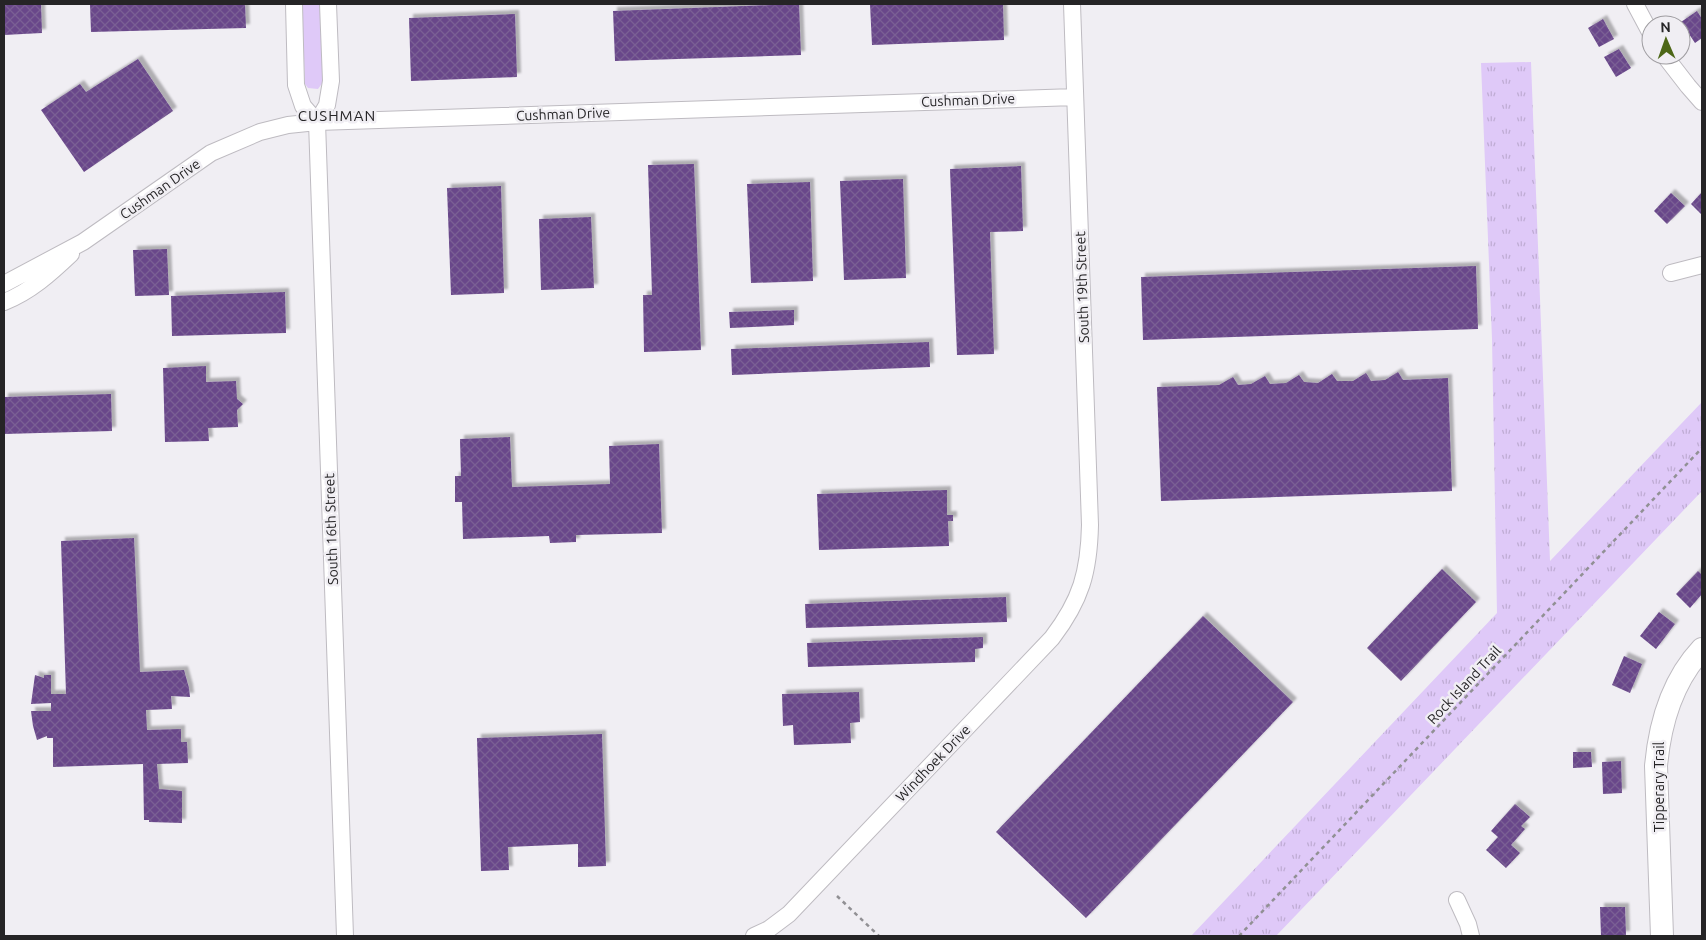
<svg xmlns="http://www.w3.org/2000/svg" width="1706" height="940" font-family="Ubuntu,sans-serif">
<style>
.grass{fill:#dfc9f8}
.park{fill:url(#park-tufts)}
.building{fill:url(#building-cross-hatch);filter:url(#shadow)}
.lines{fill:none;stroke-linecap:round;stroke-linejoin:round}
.street-casing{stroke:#bebbc1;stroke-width:18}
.secondary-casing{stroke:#bebbc1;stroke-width:24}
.path{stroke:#919094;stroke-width:2.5;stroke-dasharray:4 4;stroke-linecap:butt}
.street{stroke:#fff;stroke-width:16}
.secondary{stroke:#fff;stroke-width:22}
.labels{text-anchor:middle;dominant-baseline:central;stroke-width:5;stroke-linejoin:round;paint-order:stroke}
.street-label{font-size:14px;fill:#252426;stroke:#f0eef3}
.neighbourhood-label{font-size:15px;letter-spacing:1px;fill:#252426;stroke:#f0eef3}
</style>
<defs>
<pattern id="park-tufts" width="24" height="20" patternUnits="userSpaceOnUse" patternTransform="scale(1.25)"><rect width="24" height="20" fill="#dfc9f8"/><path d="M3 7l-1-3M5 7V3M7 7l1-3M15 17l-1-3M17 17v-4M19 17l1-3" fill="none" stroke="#bfacd4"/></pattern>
<pattern id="building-cross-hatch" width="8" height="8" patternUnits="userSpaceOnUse" patternTransform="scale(1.25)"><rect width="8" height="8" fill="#69478a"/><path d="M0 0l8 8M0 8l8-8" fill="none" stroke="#7a5f94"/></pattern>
<filter id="shadow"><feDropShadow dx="4" dy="-4" stdDeviation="1" flood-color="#0004"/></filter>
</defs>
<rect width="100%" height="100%" fill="#f0eef3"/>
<path class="grass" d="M302,4H320L323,82L318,89L308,88L305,84Z"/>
<path class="park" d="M1531,62L1550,561L1702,402V491L1276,936H1191L1497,613L1492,339L1481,63Z"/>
<path class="building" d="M4,4H41L42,33L4,35Z
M90,4H245L246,28L91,32Z
M799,4L801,55L615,61L613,11Z
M870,4H1003L1004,40L872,45Z
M1697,11L1702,19V38L1695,43L1681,22Z
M515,14L517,77L411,81L409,18Z
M1603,19L1614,39L1599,47L1588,28Z
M1619,49L1631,68L1616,77L1604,57Z
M138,59L173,111L84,172L41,110L80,84L86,92Z
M694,164L701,350L644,352L643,295H652L648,165Z
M1021,166L1023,231L990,232L994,354L957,355L950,169Z
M903,179L906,278L844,280L840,181Z
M810,182L813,281L751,283L747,184Z
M501,186L504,293L451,295L447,188Z
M1702,192V215L1691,204Z
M1671,193L1685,206L1667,224L1654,211Z
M591,217L594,288L541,290L539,219Z
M167,249L169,295L135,296L133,250Z
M1476,266L1478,329L1143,340L1141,277Z
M285,292L286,333L172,336L171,296Z
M794,310V325L730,328L729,312Z
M929,342L930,367L732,375L731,349Z
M206,366V382L236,381L237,399L243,404L237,410L238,427L208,428L209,441L165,442L163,368Z
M1398,372L1403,380L1448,378L1452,491L1161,501L1157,387L1219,385L1233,377L1238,385L1251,384L1265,376L1270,384L1286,383L1299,375L1304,382L1318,383L1332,374L1337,381H1353L1366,373L1371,381L1385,380Z
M111,394L112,431L4,434V397Z
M510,437L512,487L610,484L609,446L659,444L662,533L576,535V542L550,543L549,536L463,539L462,502H455V476H461L460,439Z
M947,490V515H953V521H948L949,546L819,550L817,494Z
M134,538L140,672L184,670L189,688L190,697L171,696L172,709L146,710L147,730L181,729V742H187L188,763L157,764L159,789L182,791V823L149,822V820H144L143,764L53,767V738H47V736L37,740L33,726L31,711H51V703L31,704L35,675L44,678V675H51V694H66L61,541Z
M1442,569L1476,602L1401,681L1367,648Z
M1698,571L1702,575V594L1690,608L1676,594Z
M1006,597L1007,622L806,628L805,604Z
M1659,612L1675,624L1656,649L1640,636Z
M1203,616L1293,702L1086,918L996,832Z
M983,637V648L975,649V662L808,667L807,643Z
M1624,656L1642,664L1630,693L1612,685Z
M859,692L860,722L850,723L851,743L794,745L793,725L783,726L782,694Z
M602,734L606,866L578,867V844L508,847L509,870L481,871L477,738Z
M1573,752H1591L1592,767L1573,768Z
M1621,761L1622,793L1603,794L1602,762Z
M1515,804L1530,817L1521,826L1525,829L1511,845L1520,853L1506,868L1486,850L1498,837L1491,831Z
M1600,907H1625L1626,935L1601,936Z"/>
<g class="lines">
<g class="street-casing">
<path id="street" d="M294,4L296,85L303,106L317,122
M328,4L331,81L327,105L317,122L345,936
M1635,4L1651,34
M1664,55L1688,86L1702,102
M1671,273L1702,265
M4,284L83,242L211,153L260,132L288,125L317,122L1075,97
M4,302C30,292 51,273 71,254
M1457,900L1468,924L1471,936
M754,936L769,929L789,914L1052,638C1081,600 1089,572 1090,525L1072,4"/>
</g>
<g class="secondary-casing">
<path id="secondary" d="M1662,936L1656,766C1660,722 1672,681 1702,649"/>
</g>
<path class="path" d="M837,896L879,936
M1239,936L1702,448"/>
<use href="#street" class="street"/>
<use href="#secondary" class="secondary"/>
</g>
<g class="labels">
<g class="street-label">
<text transform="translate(968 100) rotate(-2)">Cushman Drive</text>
<text transform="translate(563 114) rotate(-2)">Cushman Drive</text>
<text transform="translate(160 189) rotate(-35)">Cushman Drive</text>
<text transform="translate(1082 287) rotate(-92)">South 19th Street</text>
<text transform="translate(331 529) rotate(-92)">South 16th Street</text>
<text transform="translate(1464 685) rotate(-47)">Rock Island Trail</text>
<text transform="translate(933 763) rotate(-46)">Windhoek Drive</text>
<text transform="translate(1659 787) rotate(-90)">Tipperary Trail</text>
</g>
<g class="neighbourhood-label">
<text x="337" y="115">CUSHMAN</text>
</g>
</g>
<rect width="1706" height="940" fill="none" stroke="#252426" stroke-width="10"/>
<g transform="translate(1666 40) rotate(358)"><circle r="24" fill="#f0eef3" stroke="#9f9da1"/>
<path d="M0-4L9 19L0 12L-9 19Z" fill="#4d6717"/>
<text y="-8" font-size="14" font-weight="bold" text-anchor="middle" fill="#252426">N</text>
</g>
</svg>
